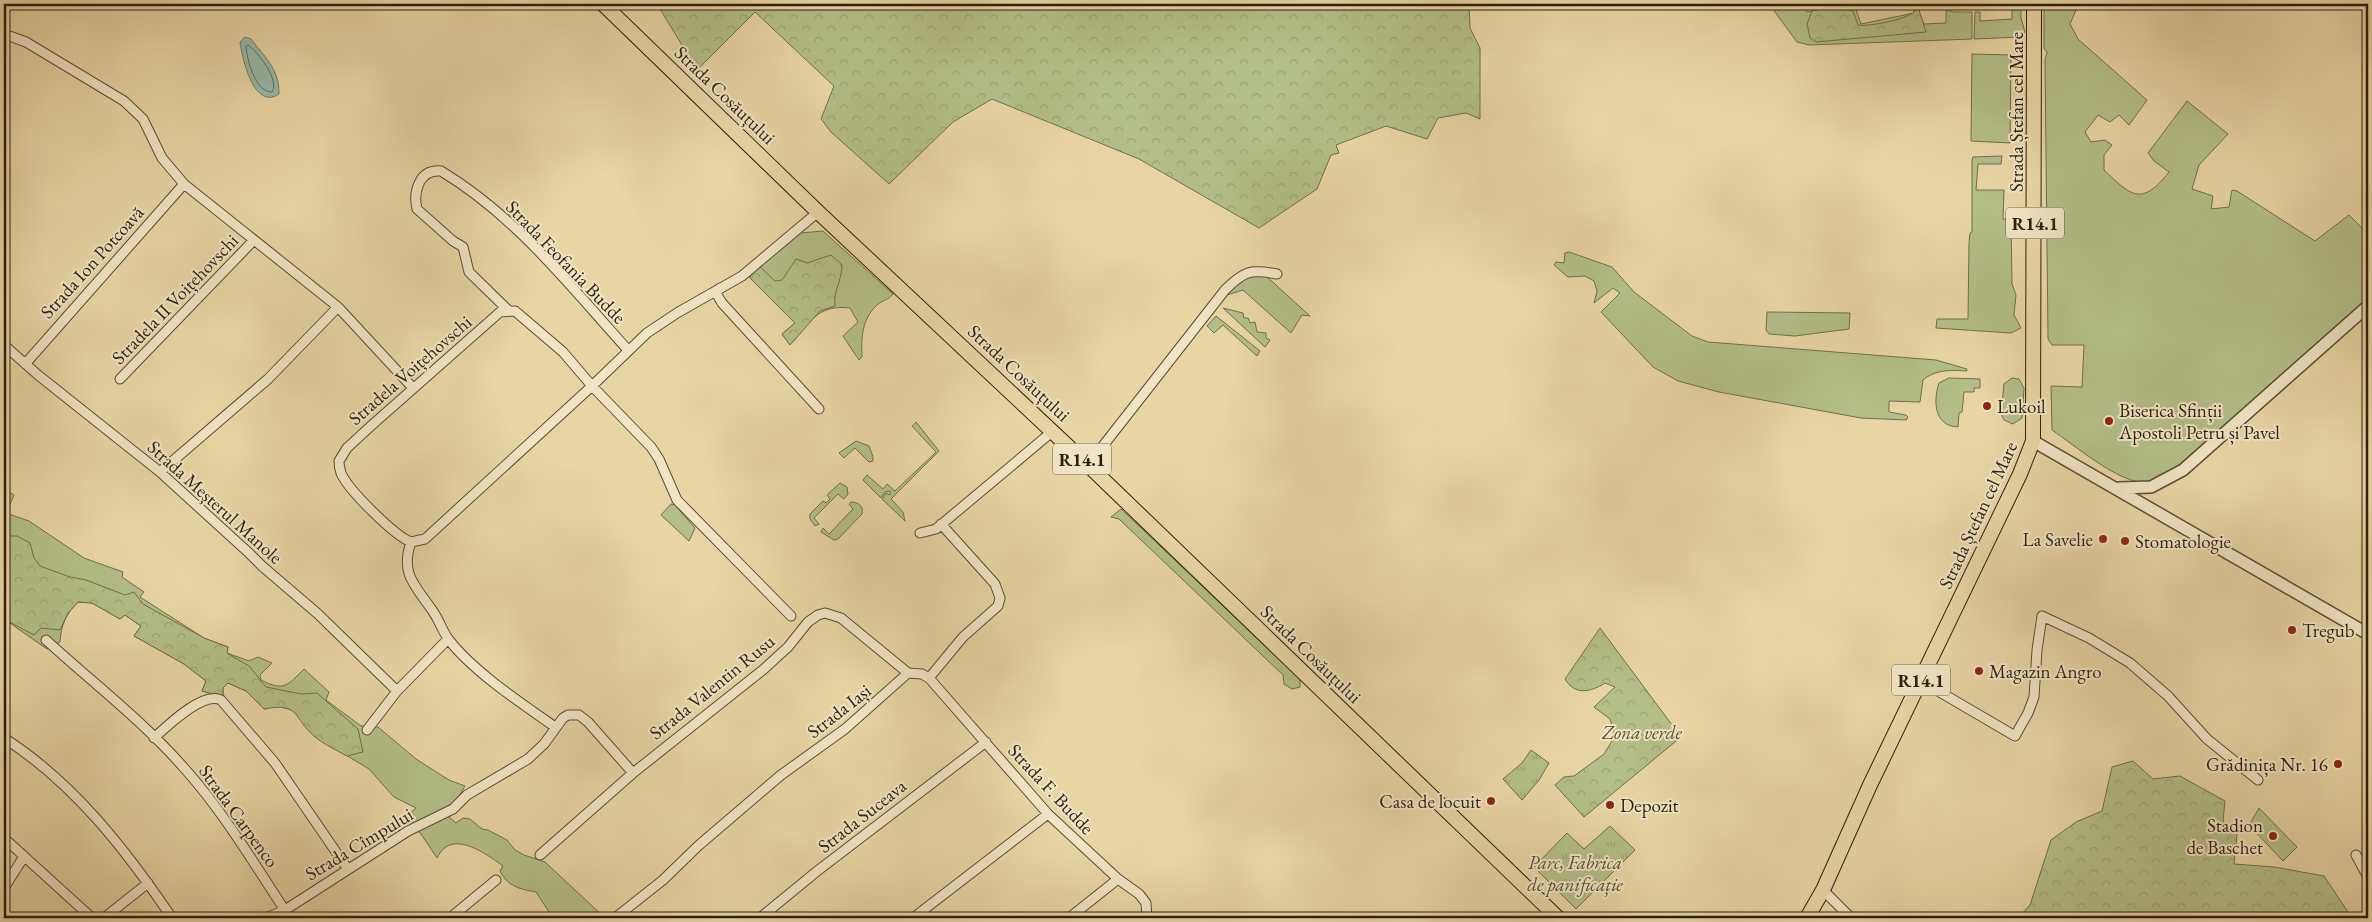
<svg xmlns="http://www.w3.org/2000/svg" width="2372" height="922" font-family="'EB Garamond',serif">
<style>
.grass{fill:#b3be88;stroke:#706e4b}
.forest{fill:url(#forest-crowns);stroke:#706e4b}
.park{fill:url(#park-tufts);stroke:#706e4b}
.water{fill:#97b8aa;stroke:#6c7b6c}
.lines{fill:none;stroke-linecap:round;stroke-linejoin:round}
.shore{stroke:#626c5c;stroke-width:1}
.minor-casing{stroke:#5b4c34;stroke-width:11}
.tertiary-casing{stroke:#5b4c34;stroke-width:14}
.primary-casing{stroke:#2c1f0e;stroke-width:16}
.minor{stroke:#f1e4c4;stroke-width:9}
.tertiary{stroke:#f1e4c4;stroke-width:11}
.primary{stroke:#e9d5a4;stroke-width:14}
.poi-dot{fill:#8f2418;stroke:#f1e4c4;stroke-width:2}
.labels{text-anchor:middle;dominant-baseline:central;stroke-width:4;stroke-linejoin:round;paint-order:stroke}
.shield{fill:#f1e4c4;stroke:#675a45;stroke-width:1}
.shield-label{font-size:18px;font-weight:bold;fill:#2c1f0e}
.street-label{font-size:19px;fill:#2c1f0e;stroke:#f1e4c4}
.poi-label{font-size:19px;fill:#2c1f0e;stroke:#f1e4c4;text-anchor:start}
.park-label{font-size:19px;font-style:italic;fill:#544f33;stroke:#f1e4c4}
</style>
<defs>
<pattern id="forest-crowns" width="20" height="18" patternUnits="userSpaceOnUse" patternTransform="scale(1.25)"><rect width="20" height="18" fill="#b3be88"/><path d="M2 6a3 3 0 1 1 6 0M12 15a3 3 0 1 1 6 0" fill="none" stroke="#9aa374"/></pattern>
<pattern id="park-tufts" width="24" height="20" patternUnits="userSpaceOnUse" patternTransform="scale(1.25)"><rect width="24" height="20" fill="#b3be88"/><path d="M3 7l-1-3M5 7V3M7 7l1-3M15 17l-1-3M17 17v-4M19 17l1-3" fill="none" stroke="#9aa374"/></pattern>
</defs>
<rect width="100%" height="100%" fill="#e9d5a4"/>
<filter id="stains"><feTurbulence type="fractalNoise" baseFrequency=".004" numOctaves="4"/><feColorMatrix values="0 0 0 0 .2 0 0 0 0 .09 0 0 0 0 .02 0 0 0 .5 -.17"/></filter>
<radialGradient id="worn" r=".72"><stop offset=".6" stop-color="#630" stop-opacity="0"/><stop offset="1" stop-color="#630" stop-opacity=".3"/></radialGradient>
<path class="grass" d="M1773,4H1804L1807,12L1843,4H1854L1861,24L1914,13L1913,6H1917L1924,24L1946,23V10L1954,12H1972V39L1809,45L1797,42L1775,12Z
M2012,4H2021V18L2025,32L2020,37L1974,39L1975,12H1980V21L2012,19Z
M2044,4H2070L2076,10L2070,24L2078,39L2147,100L2129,125L2119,115L2110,122L2098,115L2085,132L2091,142L2105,140L2112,145L2104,155V170C2132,197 2142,206 2169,172L2154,161L2148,153L2187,101L2228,134L2199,165L2192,189L2213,196L2211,209L2229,207L2232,190L2237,191L2315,241L2349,215L2368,234V298L2194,455C2180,465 2164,479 2147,482C2122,486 2073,444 2052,430L2051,386L2082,387L2084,345H2052L2048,339L2045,60L2047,52L2044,48Z
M1972,54L2011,55L2010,143L1971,141Z
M2002,156L2001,164H1978L1976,190H2004L2003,219L2011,220L2012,284L2016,295L2014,315L2021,328L2011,333L1936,328L1937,319H1968L1969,243L1970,233L1972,232V160L1973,157Z
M823,231L893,294C889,300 882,300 877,305C862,319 861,337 862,357L859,360L843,336L858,322L850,308C817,304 810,323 790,345L782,334L795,323L750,278L752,272L800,233Z
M1569,252L1612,267L1634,292L1692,336L1708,342L1936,360L1967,369V371C1952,370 1936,369 1923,380L1920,402L1889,401V412L1906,415L1908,417L1906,420L1861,418L1719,392L1678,381L1653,367L1601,312L1620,293L1613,288L1594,303L1597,291L1594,281L1585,276L1568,277L1554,265L1556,262L1564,263L1565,253Z
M1251,273L1266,276L1310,316L1302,315L1291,333L1243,290L1227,295L1242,278Z
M1223,308L1243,313L1244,318H1248L1250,323L1255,322L1257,332L1266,333V338L1270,340L1265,347Z
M1767,312L1850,313L1849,329L1795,336L1769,334L1766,330Z
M1216,316L1260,351L1257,356L1223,325L1214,333L1207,326Z
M1949,378L1980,379V388H1974V392H1964L1962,412L1959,413L1958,427C1934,426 1933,401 1939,383Z
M2012,378L2019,379L2024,388L2022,418L2013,424L2004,420L2001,414L2004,384Z
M916,422L939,451L891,499L903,512L905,521L882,499L886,493L890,495V491L885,492L881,498L863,480L867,475L883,489L887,484L895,491L936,452L912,426Z
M856,441L869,446L873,457V461L869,462L855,448L844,458L839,453Z
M840,483L847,487L848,494L844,499L838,494L814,518L819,524L815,526L810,519V514L823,501L826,503L830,499L827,495Z
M4,489L14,495L6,513L29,521L84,558L123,572L122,577L144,592L140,597L204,638L228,647L227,653L249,661L258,657L272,663L260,675L261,680C284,692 288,685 304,669L329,692L326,700L361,726L378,727L416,759L449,780L465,786L448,816L456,823L463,818L470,819L482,829L488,830L507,840L515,850L524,855L545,862L605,918H553L536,892C520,889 508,887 500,871L503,866C485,853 451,828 437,858L421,834L403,819L416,808L394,797L369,769L313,735L295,711L278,706L264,709L246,691L228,683L223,688V697L202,691L206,681L184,664L134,636L141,626L125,615L120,619L92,603L78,602C66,614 61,625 60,642L47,649L4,619Z
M851,502C859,502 864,507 862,514L838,539L834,540L821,532L823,528L829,534L853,509L849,504Z
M671,504L675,505L695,528L689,541L661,515Z
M1121,509L1300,679V687L1292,689L1284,684L1283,675L1119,519L1111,517Z
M2259,808L2297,847L2283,861L2249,825Z"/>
<path class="forest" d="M657,4H1469L1470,28L1480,48V119L1466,113L1438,118L1427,139L1386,126L1336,145L1339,153L1331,155L1317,189L1259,228L1139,159L992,99L953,122L889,184L831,132L821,119L834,86L755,12L697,70Z
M1835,6L1853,11L1858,25C1868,27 1911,19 1916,10H1919L1926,32L1816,42L1810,38L1807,24L1812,11Z
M831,255L842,265C842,280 833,292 835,306L820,311L790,345L782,334L795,323L750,278L752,272L759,266L775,281L782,280L796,259L807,263Z
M4,536H17L30,543L34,558L40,566L70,577L86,580L125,595L134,592L143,604L204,638L228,647L227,653L249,666L266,687L301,694L317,693L358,729L363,752L347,756C336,750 323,744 314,736C293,718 300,702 264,709L246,691L228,683L223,688V697L202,691L206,681L184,664L134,636L141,626L125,615L120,619L92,603L78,602L68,613L60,630L41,628L34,635L4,619Z
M1600,628L1681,737L1584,817L1555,785L1564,777L1574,776L1604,754L1615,736L1610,719L1594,707L1615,687L1605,683C1591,692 1575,696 1565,679Z
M2133,761L2153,779L2180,776L2225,801L2223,821L2237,834L2234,864L2274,867L2324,876L2352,918H2018L2030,905L2051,840L2076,822L2102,811L2112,767Z"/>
<path class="park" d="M1531,750L1549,763L1539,780L1522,800L1503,779L1522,763Z
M1610,826L1635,850L1576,909L1534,867L1567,833L1584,849Z"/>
<path class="water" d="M245,37L251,39C264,56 280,70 279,94C254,111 242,58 240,42Z"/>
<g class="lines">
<path class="shore" d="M248,45C258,52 280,80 272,92C256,93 247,60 246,47Z"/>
<g class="minor-casing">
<path id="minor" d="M4,34L26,42L124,101L143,119L162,158L184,184L338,307L413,388
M720,288L716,293L722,303L819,409
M509,311L469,272L463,247L453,241L417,209C413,192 419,169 441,171C516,216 570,286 628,350
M4,345L38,375L160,472L249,553L262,566L318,614L397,691
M26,363L184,184
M120,379L253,241
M1088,465L1225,290C1244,271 1250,269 1277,274
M160,472L268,379L338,307
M920,533L936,529L1053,431
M411,542C400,574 415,585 432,610C439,619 442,631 449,640C474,672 521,703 555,727
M791,616L677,500L659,459L651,447L592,386L563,352L515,311L500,312L372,425L347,448L339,461C339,465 340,470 341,473C348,490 395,536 411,542L425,539L592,386L647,333L677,313L742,276L818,212
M46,640C92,682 144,722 185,769C226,815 256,867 290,918
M929,678L1048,814L1118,879L1139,894L1146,903L1147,918
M1921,681L2015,736L2028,713L2034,697L2037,650L2042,616L2089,638L2130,663L2168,696L2207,739L2258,780
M367,730L397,691L448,639
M4,738C74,783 126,850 172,918
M154,738C167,726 203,691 221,700L275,763L347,868
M4,838L92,918
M540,855L633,773L764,669L788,647L808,622L818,615L825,613L841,618L908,673
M2356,855L2368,877
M4,888L23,858
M1823,890L1851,918
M104,918L148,883
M266,918L285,910L408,831L453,809L467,795L528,759L544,744L563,718L568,715H579L588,722L633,773
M450,918L496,880
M615,918L663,880L698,846L781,775L845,729L908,673L922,674L929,678L963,637L998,606L1000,598L995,584L941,524
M760,918L816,872L986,742
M913,918L1048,814
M1069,918L1118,879"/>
</g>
<g class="tertiary-casing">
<path id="tertiary" d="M2033,441L2368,634
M2119,488L2151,487L2183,470L2368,306"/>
</g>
<g class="primary-casing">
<path id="primary" d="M603,4L818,212L1088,465L1558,918
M1807,918L1823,890L1870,785L2020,474L2033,441L2034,4"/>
</g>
<use href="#minor" class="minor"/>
<use href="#tertiary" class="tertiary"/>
<use href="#primary" class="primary"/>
</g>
<g class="poi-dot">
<circle cx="1987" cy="406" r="5"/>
<circle cx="2109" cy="421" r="5"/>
<circle cx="2103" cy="539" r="5"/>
<circle cx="2125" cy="541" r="5"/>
<circle cx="2292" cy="630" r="5"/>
<circle cx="1979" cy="671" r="5"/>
<circle cx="2338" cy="764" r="5"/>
<circle cx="1491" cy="801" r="5"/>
<circle cx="1610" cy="805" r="5"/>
<circle cx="2273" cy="836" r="5"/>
</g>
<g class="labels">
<g class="shield">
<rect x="2006" y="207.5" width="58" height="31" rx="4"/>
<rect x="1053" y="443.5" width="58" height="31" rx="4"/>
<rect x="1892" y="664.5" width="58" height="31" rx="4"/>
</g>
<g class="shield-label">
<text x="2035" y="223">R14.1</text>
<text x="1082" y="459">R14.1</text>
<text x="1921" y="680">R14.1</text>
</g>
<g class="street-label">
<text transform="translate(725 95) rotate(44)">Strada Cosăuțului</text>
<text transform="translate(2016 112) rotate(-90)">Strada Ștefan cel Mare</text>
<text transform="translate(92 262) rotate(-48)">Strada Ion Potcoavă</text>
<text transform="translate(566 262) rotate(46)">Strada Feofania Budde</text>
<text transform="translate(175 299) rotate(-46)">Stradela II Voițehovschi</text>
<text transform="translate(410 370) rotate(-41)">Stradela Voițehovschi</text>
<text transform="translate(1019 373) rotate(43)">Strada Cosăuțului</text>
<text transform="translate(215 502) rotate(42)">Strada Meșterul Manole</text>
<text transform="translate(1978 515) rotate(-65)">Strada Ștefan cel Mare</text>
<text transform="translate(1311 654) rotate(44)">Strada Cosăuțului</text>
<text transform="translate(712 687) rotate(-39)">Strada Valentin Rusu</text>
<text transform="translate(839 711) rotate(-38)">Strada Iași</text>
<text transform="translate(1051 789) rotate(47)">Strada F. Budde</text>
<text transform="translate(239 816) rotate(54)">Strada Carpenco</text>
<text transform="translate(862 816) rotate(-38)">Strada Suceava</text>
<text transform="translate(359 844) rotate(-31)">Strada Cîmpului</text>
</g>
<g class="poi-label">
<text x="1997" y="406">Lukoil</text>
<text x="2119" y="410">Biserica Sfinții<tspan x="2119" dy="22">Apostoli Petru și Pavel</tspan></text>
<text x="2093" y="539" text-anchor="end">La Savelie</text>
<text x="2135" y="541">Stomatologie</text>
<text x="2302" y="630">Tregub</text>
<text x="1989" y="671">Magazin Angro</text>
<text x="2328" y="764" text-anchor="end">Grădinița Nr. 16</text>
<text x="1481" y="801" text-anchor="end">Casa de locuit</text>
<text x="1620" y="805">Depozit</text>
<text x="2263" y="825" text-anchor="end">Stadion<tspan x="2263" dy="22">de Baschet</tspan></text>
</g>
<g class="park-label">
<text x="1642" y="732">Zona verde</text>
<text x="1575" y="862">Parc, Fabrica<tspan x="1575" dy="22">de panificație</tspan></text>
</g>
</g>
<rect width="2372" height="922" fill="none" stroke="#e9d5a4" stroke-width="20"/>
<rect x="5" y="5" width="2362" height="912" fill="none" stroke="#2c1f0e" stroke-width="2.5"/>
<rect x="10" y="10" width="2352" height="902" fill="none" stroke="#2c1f0e"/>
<rect width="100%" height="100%" filter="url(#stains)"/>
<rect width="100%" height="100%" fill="url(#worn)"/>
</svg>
